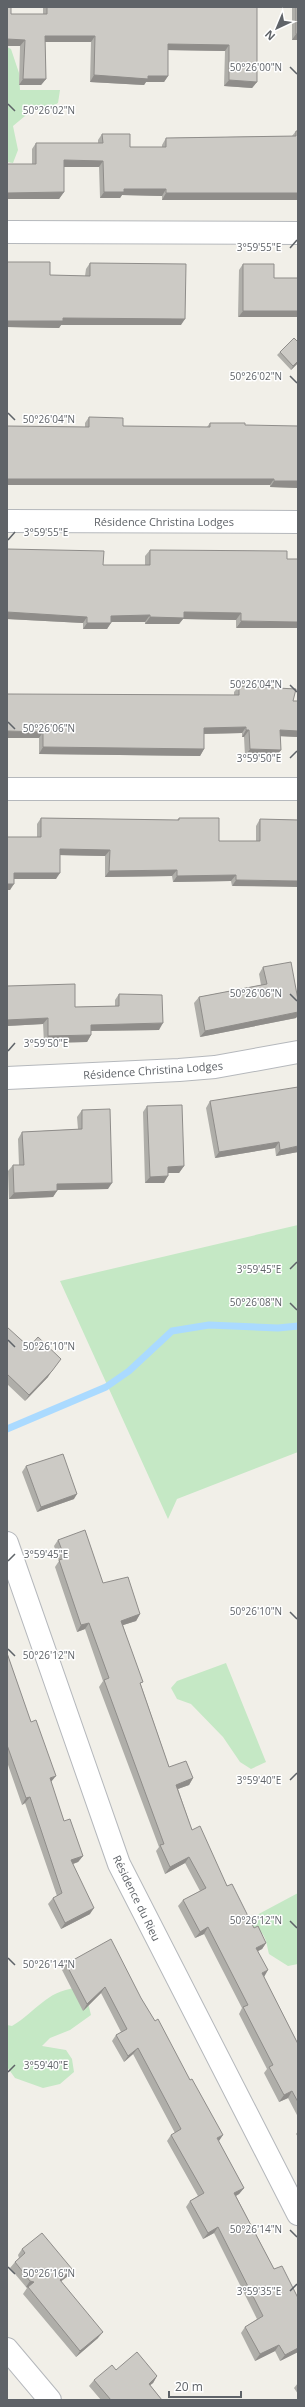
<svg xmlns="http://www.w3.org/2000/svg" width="305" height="2407" font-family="'Open Sans',sans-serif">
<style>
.green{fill:#c5e8c5}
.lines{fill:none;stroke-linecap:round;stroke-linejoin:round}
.stream{stroke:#aadaff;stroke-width:7}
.minor-casing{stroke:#b5b8bc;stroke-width:24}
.minor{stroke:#fff;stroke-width:22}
.wall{fill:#afaea9}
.shaded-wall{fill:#8f8d8a}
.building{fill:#cccac5;stroke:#8f8d8a}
.ticks{fill:none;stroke:#5f6368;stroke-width:1.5}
.labels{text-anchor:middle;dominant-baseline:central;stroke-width:3;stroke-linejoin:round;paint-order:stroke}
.street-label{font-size:11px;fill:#5f6368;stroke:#fff}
.ticks-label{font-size:10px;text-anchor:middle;fill:#5f6368;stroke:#fff;stroke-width:3;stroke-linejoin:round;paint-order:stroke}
</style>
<rect width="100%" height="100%" fill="#f1efe8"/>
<path class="green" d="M7,47L11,49L19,73L20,90H60L58,103L46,110L31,111L13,126L18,150L13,163L7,162Z
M298,1225V1452L177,1499L168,1519L60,1281Z
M226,1663L266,1762L251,1769L240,1762L223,1737L191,1704L177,1699L171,1688L177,1681Z
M298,1893V1964L288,1966L269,1954C266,1941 266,1932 252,1927L253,1917Z
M76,1988L87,1999L91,2015L70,2030L50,2038L42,2046L66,2050L72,2059L74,2072L60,2084L43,2088L15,2078L7,2067V2025L12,2026C36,2012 46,1991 76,1988Z"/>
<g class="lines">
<path class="stream" d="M7,1429L106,1387L129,1371L172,1331L209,1325L278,1328L298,1326"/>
<g class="minor-casing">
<path id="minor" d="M7,232L298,233
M7,521L298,522
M7,789H298
M7,1078L179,1070L215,1067L298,1052
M7,1543L119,1864L298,2214
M7,2349L50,2400"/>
</g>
<use href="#minor" class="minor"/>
</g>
<path class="wall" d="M7,7L11,14H43V7H257V82L252,88L224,86L225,51L168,50V76L164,82H146L144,85L90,82L91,42H45L46,79L41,85H19L20,46H7Z
M292,7H298V40H292Z
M296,131H298L291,199L162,200V196L122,195L120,198H100L99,167H64V192L59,199H7V164H32V149L36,143H98V140L102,134L130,147H162V145L166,138L292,136Z
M7,262L50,275L85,276L86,269L90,263L181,325H61L59,328L7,327Z
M243,264L274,278L238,317L239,270Z
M298,342V363L291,370L277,355L280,352Z
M89,417L123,426L207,427L210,423L245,425L298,488L270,487V485H7V426L85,427V423Z
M7,549L103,565H145V556L150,550L287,559L236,628V620L183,619L179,624H145V622H111L107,629H83V623L7,619Z
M239,686L293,701H298V737L280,736L281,750L276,756H245L244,737H242V733L204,734V749L200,756L39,754V738H7L234,695V692Z
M41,818L177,820L179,818L219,841H256V826L260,819L298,820L232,886L231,881L173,882L172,876L105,877V856L60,855L56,879H14L10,890H7L37,837V824Z
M263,967L298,1000V1015L296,1018L200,1037L194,1003L199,997L261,985L259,974Z
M7,986L75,1007L115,1006V1000L119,994L159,1030L91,1031V1035L87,1042L44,1043L43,1024L7,1026Z
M210,1101L298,1152L276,1156L275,1148L215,1158L206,1108Z
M147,1106L184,1166L179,1173H168L164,1183H145L143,1112Z
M82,1110L108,1189L57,1190L53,1197L9,1199L8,1171L13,1165H19L18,1139L22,1132L78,1129L77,1117Z
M7,1327L48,1377L25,1401L7,1384Z
M26,1466L74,1499L37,1512L22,1472Z
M58,1540L103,1583L140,1614L136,1621L123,1625L141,1685L169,1767L193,1778L189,1785L178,1789L192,1830L227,1886L254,1928L266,1943L262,1949L258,1951L264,1977L298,2044V2117L288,2098L279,2102L264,2073L267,2069L239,2014L242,2008L204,1934L195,1938L178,1906L183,1900L200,1891L185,1863L165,1874L156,1851L159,1847L99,1687L103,1681L85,1629L77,1632L55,1567L59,1561L54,1546Z
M7,1653L64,1821L83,1856L78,1862L73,1864L90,1914L61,1929L48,1904L53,1898L57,1896L25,1803L22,1805L7,1762Z
M66,1964L141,1998L244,2188L239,2194L236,2196L274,2269L298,2298V2352L280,2361L275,2351L255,2361L241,2333L245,2327L257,2319L214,2233L203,2239L186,2207L190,2201L198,2196L167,2141L171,2135L175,2133L133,2054L124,2062L112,2041L116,2035L121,2032L101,1993L83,2011L62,1970Z
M298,2131V2137L296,2134Z
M22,2249L68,2276L61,2281L98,2338L76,2357L23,2294L27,2288L26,2287L10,2268L15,2262L19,2258L18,2255Z
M116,2370L157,2376L153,2383L150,2385L162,2400H101L89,2386L94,2380Z
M298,2383V2394L294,2388Z"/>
<path class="shaded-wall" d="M296,34H298V40H292Z
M45,36H95L91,42H40Z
M7,39L25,40L20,46H7Z
M168,44L229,45L225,51L164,50Z
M94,75L148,76H168L164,82H146L144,85L90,82Z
M23,79H46L41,85H19Z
M229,80L257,82L252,88L224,86Z
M64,160L103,161L99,167H59Z
M124,189H166L162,196L122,195L120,198H100L104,192Z
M64,192L59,199H7V193Z
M166,193H298V200H162Z
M243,311H298V317H238Z
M63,318L185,319L181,325H61L59,328L7,327V321Z
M298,361V363L291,370L293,366Z
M7,479H274L270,485H7Z
M274,481H298V488L270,487Z
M7,612L87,617L83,623L7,619Z
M184,612L241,613L236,620L183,619L179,624H145L150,617Z
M150,615L145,622H107L111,616Z
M241,621L298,622V628H236Z
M87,623H111L107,629H83Z
M246,727L242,733L200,734L204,728Z
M246,730H249L244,737H242Z
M280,730L298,731V737L276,736Z
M7,731L43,732L39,738H7Z
M43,747L204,749L200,756L39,754Z
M250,749L281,750L276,756H245Z
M60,849L110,850L105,856L56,855Z
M177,870L172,876L105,877L109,871Z
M14,873H60L56,879H10Z
M236,875L231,881L173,882L177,876Z
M236,880L298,881V887L232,886Z
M7,884H14L10,890H7Z
M298,1012V1015L296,1018L200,1037L205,1031Z
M48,1018L43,1024L7,1026V1020Z
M163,1023L159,1030L86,1031L91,1025Z
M91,1035L87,1042L44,1043L48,1036Z
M279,1142L275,1148L215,1158L219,1152Z
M298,1146V1152L276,1156L280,1150Z
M184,1166L179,1173H164L168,1167Z
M168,1176L164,1183H145L150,1177Z
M112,1183L108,1189L53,1190L57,1184Z
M57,1191L53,1197L9,1199L14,1193Z
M52,1371L48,1377L25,1401L29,1395Z
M77,1494L74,1499L37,1512L41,1507Z
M140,1614L136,1621L117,1627L121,1621Z
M89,1623L85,1629L77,1632L81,1625Z
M56,1776L51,1782L50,1778Z
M193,1778L189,1785L172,1791L176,1785Z
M30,1797L25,1803L22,1805L26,1798Z
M83,1856L78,1862L67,1866L71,1860Z
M189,1857L185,1863L165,1874L170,1867Z
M94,1908L90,1914L61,1929L65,1923Z
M208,1927L204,1934L195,1938L200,1932Z
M266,1943L262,1949L252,1954L256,1948Z
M268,1970L264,1977L262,1973Z
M105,1987L101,1993L83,2011L87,2004Z
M138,2048L133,2054L124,2062L128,2056Z
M292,2091L288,2098L279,2102L284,2095Z
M223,2135L219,2141L217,2138Z
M244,2188L239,2194L230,2199L234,2193Z
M218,2227L214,2233L203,2239L208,2233Z
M72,2269L68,2276L55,2286L60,2280Z
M30,2281L34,2282L29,2288L26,2287Z
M103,2332L98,2338L76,2357L80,2351Z
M279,2345L275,2351L255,2361L260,2354Z
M298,2348V2352L280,2361L285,2355Z
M157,2376L153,2383L144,2390L149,2384Z"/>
<path class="building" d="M7,7H11V14H47V7H257V82L229,80V45L168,44V76H148V79L94,75L95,36H45L46,79H23L25,40L7,39Z
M296,7H298V34H296Z
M296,131H298V193H166V189H124V192H104L103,161L64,160V192L7,193V164H36V143H103L102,134H130V147H166V138L296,136Z
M7,262H50V275L90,276V263L186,264L185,319L63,318V321H7Z
M243,264H274V278H298V311H243Z
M294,338L298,342V361L293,366L280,352Z
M89,417L123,418V426L210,427V423H245V425L298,426V481H274V479H7V426L89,427Z
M7,549L104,551L103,565H150V550L287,551V559H298V622L241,621V613L184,612V618L150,617V615L111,616V623H87V617L7,612Z
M239,686L296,689L293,701H298V731L280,730L281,750L250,749L249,730H246V727L204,728V749L43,747V732L7,731V694L239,695Z
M41,818L179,820V818H219V841H260V819L298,820V881L236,880V875L177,876V870L109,871L110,850L60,849V873H14V884H7V837H41Z
M291,962L298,1000V1012L205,1031L199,997L267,984L263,967Z
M75,984V1007L119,1006V994L162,995L163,1023L91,1025V1035L48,1036V1018L7,1020V986Z
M298,1087V1146L280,1150L279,1142L219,1152L210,1101Z
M182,1105L184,1166L168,1167V1176L150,1177L147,1106Z
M110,1109L112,1183L57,1184V1191L14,1193L13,1165H24L22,1132L82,1129V1110Z
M7,1327L29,1347L38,1337L61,1359L52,1371L29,1395L7,1374Z
M63,1454L77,1494L41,1507L26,1466Z
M85,1530L103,1583L128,1577L140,1614L121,1621L143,1682L140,1683L169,1767L186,1761L193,1778L176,1785L192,1830L200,1826L227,1886L232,1884L254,1928L258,1926L266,1943L256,1948L268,1970L262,1973L298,2044V2102L292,2091L284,2095L269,2067L273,2065L243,2007L248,2005L208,1927L200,1932L183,1900L206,1888L189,1857L170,1867L160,1845L164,1844L104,1680L109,1678L89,1623L81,1625L59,1560L65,1558L58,1540Z
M7,1653L31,1722L36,1720L56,1776L50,1778L64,1821L70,1819L83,1856L71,1860L94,1908L65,1923L53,1898L62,1893L30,1797L26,1798L7,1745Z
M111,1939L141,1998L155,2021L158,2019L190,2080L192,2079L223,2135L217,2138L244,2188L234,2193L274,2269L282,2266L298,2298V2348L285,2355L279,2345L260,2354L245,2327L263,2316L218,2227L208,2233L190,2201L204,2193L171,2135L181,2129L138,2048L128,2056L116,2035L127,2029L105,1987L87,2004L66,1964Z
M42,2233L72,2269L60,2280L103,2332L80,2351L28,2287L34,2282L30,2281L15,2262L25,2253L22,2249Z
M137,2352L157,2376L149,2384L162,2400H111L94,2380L112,2365L116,2370Z"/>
<path class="ticks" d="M290,67L297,74M8,104L15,111M290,248L297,240M290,376L297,383M8,413L15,420M8,540L15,532M290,685L297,692M8,722L15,729M290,758L297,751M290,994L297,1001M8,1051L15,1043M290,1269L297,1262M290,1303L297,1310M8,1340L15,1347M8,1561L15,1554M290,1612L297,1619M8,1649L15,1656M290,1780L297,1773M290,1921L297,1928M8,1958L15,1965M8,2072L15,2065M290,2230L297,2237M8,2267L15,2274M290,2291L297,2284"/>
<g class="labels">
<g class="street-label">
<text x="164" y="521">Résidence Christina Lodges</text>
<text transform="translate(153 1070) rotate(-4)">Résidence Christina Lodges</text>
<text transform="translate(137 1898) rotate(64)">Résidence du Rieu</text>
</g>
</g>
<g class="ticks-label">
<text x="256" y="71">50°26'00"N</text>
<text x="49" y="114">50°26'02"N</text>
<text x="259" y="251">3°59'55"E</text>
<text x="256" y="380">50°26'02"N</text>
<text x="49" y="423">50°26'04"N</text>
<text x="46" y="536">3°59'55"E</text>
<text x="256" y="688">50°26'04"N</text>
<text x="49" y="732">50°26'06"N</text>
<text x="259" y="762">3°59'50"E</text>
<text x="256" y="997">50°26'06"N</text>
<text x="46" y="1047">3°59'50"E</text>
<text x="259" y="1273">3°59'45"E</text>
<text x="256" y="1306">50°26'08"N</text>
<text x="49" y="1350">50°26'10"N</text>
<text x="46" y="1558">3°59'45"E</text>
<text x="256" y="1615">50°26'10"N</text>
<text x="49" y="1659">50°26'12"N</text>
<text x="259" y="1784">3°59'40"E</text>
<text x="256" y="1924">50°26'12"N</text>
<text x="49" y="1968">50°26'14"N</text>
<text x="46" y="2069">3°59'40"E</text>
<text x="256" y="2233">50°26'14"N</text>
<text x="49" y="2277">50°26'16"N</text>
<text x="259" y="2295">3°59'35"E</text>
</g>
<rect width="305" height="2407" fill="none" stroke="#5f6368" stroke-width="16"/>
<g transform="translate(277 28) rotate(224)" stroke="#ffffff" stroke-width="3" paint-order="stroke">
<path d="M0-3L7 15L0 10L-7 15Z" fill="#5f6368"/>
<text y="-6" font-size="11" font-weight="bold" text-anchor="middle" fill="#5f6368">N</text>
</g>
<path d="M169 2391v6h72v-6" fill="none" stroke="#5f6368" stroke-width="2"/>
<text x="175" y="2391" font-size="12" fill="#5f6368" stroke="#ffffff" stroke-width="3" paint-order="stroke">20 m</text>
</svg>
